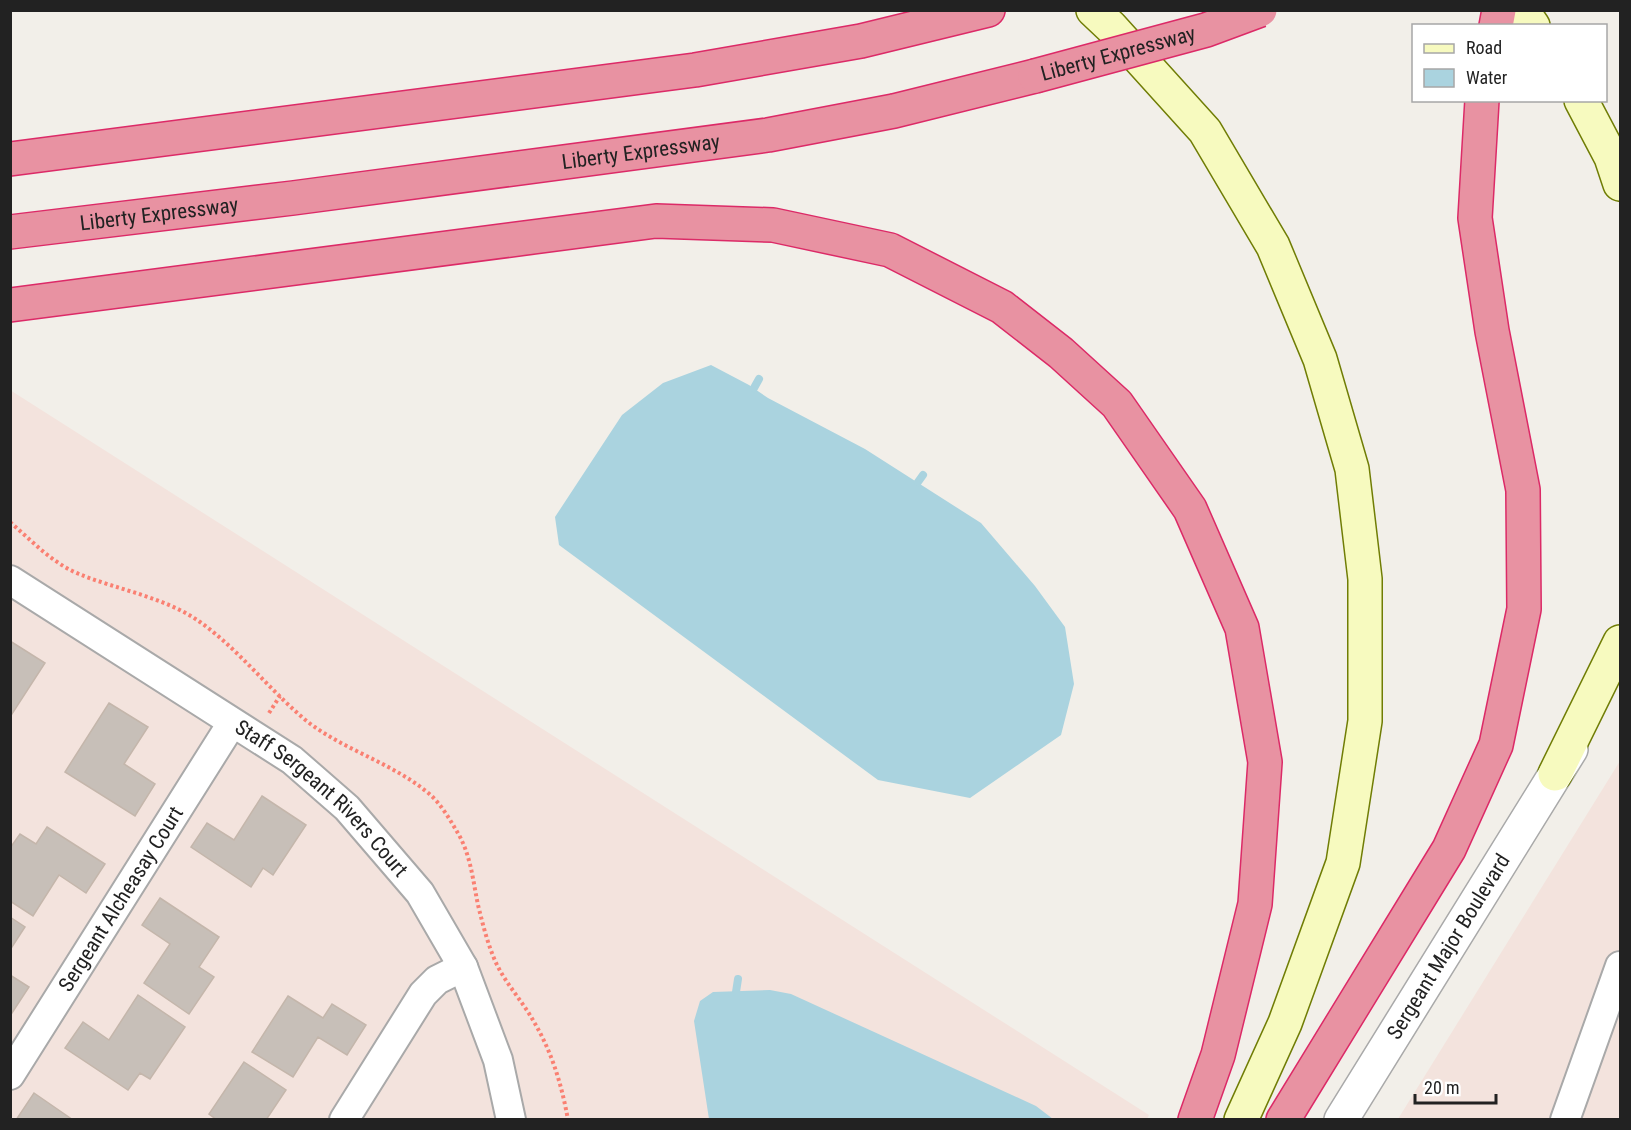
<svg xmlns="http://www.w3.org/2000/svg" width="1631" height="1130" font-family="'Roboto Condensed',sans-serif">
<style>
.military{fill:#f3e3dd}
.water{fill:#aad3df}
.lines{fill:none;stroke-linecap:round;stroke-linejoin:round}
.stream{stroke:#aad3df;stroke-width:8}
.building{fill:#c7bfb8;stroke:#c4b6ab;stroke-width:1.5}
.minor-casing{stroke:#a9a9a9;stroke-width:32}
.tertiary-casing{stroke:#a9a9a9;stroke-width:36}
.secondary-casing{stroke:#707d05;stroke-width:36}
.motorway-casing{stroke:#dc2a67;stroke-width:36}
.path{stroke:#fa8072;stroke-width:4;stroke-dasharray:3 3;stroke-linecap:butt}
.minor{stroke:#fff;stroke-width:28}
.tertiary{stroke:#fff;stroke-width:33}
.secondary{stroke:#f7fabf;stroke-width:33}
.motorway{stroke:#e892a2;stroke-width:33}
.motorway-bridge-casing{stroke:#dc2a67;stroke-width:36;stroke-linecap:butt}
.motorway-bridge{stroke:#e892a2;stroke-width:33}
.labels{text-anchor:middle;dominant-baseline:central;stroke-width:6;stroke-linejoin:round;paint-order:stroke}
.street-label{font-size:21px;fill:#222;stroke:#fff}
</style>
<rect width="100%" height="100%" fill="#f2efe9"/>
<path class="military" d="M10,390L1149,1115L1147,1119H11Z
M1620,761V1119H1398Z"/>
<path class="water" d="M711,365L749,385L768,398L865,449L981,523L1035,586L1065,627L1074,684L1061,735L970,798L878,780L559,545L555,517L622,415L663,383Z
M770,990L791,994L1036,1106L1053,1119H709L694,1021L700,1001L713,992Z"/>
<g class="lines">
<path class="stream" d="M754,388L759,379
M918,482L923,475
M736,992L738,979"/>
</g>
<path class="building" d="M10,641L45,663L10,717Z
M109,703L148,727L124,764L155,784L135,816L65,772Z
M262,796L306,825L273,875L263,868L251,887L191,847L207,823L234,840Z
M47,827L105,864L86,893L59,875L33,916L10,901V848L20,834L36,844Z
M160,898L219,937L199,967L214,977L189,1014L144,983L170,944L142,925Z
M10,917L25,927L10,950Z
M10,975L29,987L10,1016Z
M138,995L185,1027L150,1079L140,1073L128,1090L65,1048L83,1022L109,1040Z
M288,996L323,1018L332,1004L366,1025L347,1055L318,1037L293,1077L252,1052Z
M244,1062L286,1090L266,1120H217L209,1114Z
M34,1093L73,1120H16Z"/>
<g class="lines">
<g class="minor-casing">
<g id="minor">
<path id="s1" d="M10,580L292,760L347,808L420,893L463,967L498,1060L511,1120"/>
<path id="s2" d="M10,1075L232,723"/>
<path d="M344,1120L423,994L437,980L463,967"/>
<path d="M1565,1120L1620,966"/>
</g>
</g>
<g class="tertiary-casing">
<g id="tertiary">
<path id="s3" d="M1341,1120L1571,749"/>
</g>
</g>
<g class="secondary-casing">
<path id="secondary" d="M1093,10L1111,27L1205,131L1273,246L1320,359L1352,469L1365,579V721L1343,863L1285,1023L1241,1120
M1522,10L1533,26
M1581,100L1611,157L1620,184
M1555,774L1620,642"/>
</g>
<g class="motorway-casing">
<g id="motorway">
<path d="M1496,26L1499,10"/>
<path d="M10,159L695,70L861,41L988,10"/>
<path id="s4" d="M10,232L293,198L768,135L894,111L1035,76"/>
<path d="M10,305L656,221L773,225L890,250L1002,307L1061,353L1117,404L1190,509L1242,628L1265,762L1255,904L1218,1055L1195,1120"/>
<path d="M1283,1120L1449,849L1496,745L1524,609L1523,490L1492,331L1475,218L1482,100"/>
</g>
</g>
<path class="path" d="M10,522C32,541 52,563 79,574C118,590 165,597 200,622C238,649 267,687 303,718C340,749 389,761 427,792C441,803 450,820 459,835C471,857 473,881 478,905C483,925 488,946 497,965C507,985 523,1002 534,1022C552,1052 562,1086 568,1120
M269,713L280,696"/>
<use href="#minor" class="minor"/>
<use href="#tertiary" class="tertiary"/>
<use href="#secondary" class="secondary"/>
<use href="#motorway" class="motorway"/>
<g class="motorway-bridge-casing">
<g id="motorway-bridge">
<path id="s5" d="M1035,76L1206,30L1260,10"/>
</g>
</g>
<use href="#motorway-bridge" class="motorway-bridge"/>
</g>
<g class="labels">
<g class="street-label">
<text stroke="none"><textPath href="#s5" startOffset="86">Liberty Expressway</textPath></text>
<text stroke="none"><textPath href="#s4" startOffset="636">Liberty Expressway</textPath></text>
<text stroke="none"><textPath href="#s4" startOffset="150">Liberty Expressway</textPath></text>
<text stroke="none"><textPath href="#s1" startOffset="382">Staff Sergeant Rivers Court</textPath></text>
<text stroke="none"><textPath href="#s2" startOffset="208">Sergeant Alcheasay Court</textPath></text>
<text stroke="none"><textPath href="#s3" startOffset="204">Sergeant Major Boulevard</textPath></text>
</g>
</g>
<rect width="1631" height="1130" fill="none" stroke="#222222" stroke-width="24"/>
<rect x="1412" y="24" width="195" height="78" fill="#ffffff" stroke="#a7a7a7" stroke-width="1.5"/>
<rect x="1424" y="44" width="30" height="9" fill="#f7fabf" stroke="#a7a7a7" stroke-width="1.5"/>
<text x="1466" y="54" font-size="18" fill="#222222">Road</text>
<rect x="1424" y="69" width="30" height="18" fill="#aad3df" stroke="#a7a7a7" stroke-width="1.5"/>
<text x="1466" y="84" font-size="18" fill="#222222">Water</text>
<path d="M1415 1094v9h81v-9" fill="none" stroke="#222222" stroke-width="3"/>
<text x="1424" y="1094" font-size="18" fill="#222222" stroke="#ffffff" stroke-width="4.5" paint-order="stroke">20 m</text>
</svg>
